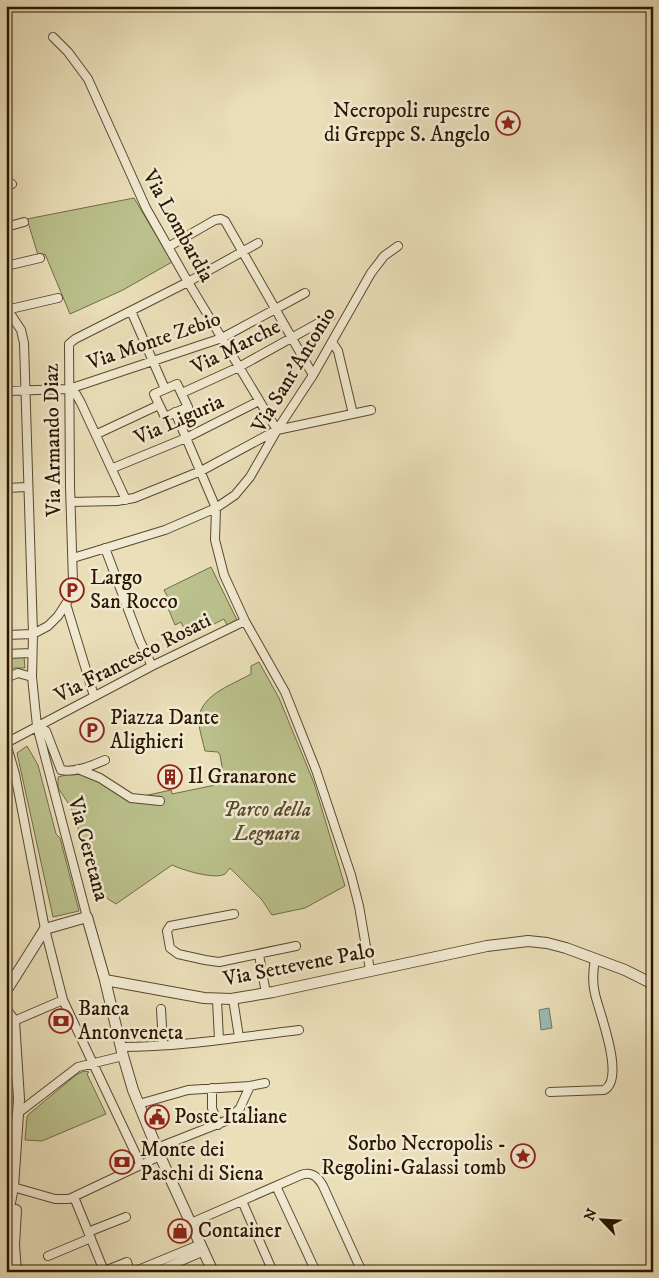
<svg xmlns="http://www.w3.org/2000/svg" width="659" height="1278" font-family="'IM FELL DW Pica',serif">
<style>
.green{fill:#bac18c;stroke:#726c46}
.water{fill:#98bcb3;stroke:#6c7a6b}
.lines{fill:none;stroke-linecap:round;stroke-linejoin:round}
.minor-casing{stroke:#5a482e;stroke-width:10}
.tertiary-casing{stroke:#5a482e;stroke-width:12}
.minor{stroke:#f1ead2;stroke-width:8}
.tertiary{stroke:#f1ead2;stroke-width:10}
.labels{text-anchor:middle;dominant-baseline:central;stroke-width:5;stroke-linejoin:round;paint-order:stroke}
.poi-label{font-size:21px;fill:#2a1600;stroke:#f1ead2;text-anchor:start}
.street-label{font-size:21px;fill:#2a1600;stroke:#f1ead2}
.park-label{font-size:21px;font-style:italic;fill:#55492a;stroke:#f1ead2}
</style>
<rect width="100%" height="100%" fill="#eadfb9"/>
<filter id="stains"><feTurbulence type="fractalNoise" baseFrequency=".004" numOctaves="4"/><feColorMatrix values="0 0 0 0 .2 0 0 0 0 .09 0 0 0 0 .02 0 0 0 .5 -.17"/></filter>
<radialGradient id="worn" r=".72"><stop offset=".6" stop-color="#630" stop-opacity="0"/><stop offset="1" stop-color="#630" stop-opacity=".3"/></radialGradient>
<path class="green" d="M134,198L172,262L123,290L70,314L45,254L38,255L27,219Z
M211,567L237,620L227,625L224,619L188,637L181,622L175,625L168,608L172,606L164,590Z
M24,656L25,668H14L7,672L6,657Z
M259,662L279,698L314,783L345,886L305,908L272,915L262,900L230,868C228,870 227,872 225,874C215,880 182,870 172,865L116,904L108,899L87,867L85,850L71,807L58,788V777L77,772L104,783L130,802L163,805L162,800L139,797L171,790L172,794L225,783L220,755L218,752L205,751C203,742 200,733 199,724C196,696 232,685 251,674V666Z
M27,746L38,765L56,834L60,838L79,911L53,917L17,753Z
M84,1071L89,1072L87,1074L106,1114L42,1141L25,1140L27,1117L29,1114L76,1075Z"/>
<path class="water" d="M549,1008L552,1028L541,1030L539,1010Z"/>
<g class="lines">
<g class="minor-casing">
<path id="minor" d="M53,37L68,52L88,79L146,208L188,282L277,430
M6,185L12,184
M6,227L24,222
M168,247L215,220L221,219L225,221L313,375
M6,266L40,258
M6,307L21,330L24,343L33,634L6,635
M6,310L58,298
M131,311L165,389
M332,342L338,351L353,414
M177,384L188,407L165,417L154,394Z
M69,389L76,394L81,403L126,500
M6,391L69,389L222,338L305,293
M182,393L239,367L331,316
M175,412L216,508L215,540L224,575L245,621L285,692L316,770L351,875L359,906L370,970
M97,434L159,405
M113,468L186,438L259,401
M6,488L28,487
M71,502L117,501L134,498L201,471L277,430L371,410
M105,548L140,641L152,666
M73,558L165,530L216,508L235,495L250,477L277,430L313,375L371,273L384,256L398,246
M66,604L94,696
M6,654L31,653
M6,678L18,673L32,677
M37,726L46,731L61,770C75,773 93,765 105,760
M6,743L15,774L45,929L63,1000L141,1165
M6,743L152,666L245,621
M78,769L100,778L131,798L160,801
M234,914L170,926L167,931L170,948L178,954L205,960L219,962L296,946
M87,917L37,726L32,677L33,634L48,626L58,616L69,599L73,582L70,486L69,344L75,339L188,282L258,243
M259,955L266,993
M233,999L239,1037
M217,1000L219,1040
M161,1009L163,1045
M14,1021L63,1000
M121,1047C180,1047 240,1037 299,1030
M6,1073L18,1075
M212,1088V1108L218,1125
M550,1092L604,1090C626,1079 599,1012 595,994C592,982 593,970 595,959
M139,1104L188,1090L250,1086L265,1083
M18,1113L78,1067L123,1056
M6,1122L18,1125
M157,1148L228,1120L240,1108L250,1086
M276,1186L316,1272
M13,1187L55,1199H69L160,1156
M74,1197L104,1271
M242,1201L273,1272
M191,1223L301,1175C312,1171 318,1177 323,1186L362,1272
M88,1232L126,1217
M48,1256L91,1238
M90,1272H94
M102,1272L127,1262L130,1272
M133,1272L201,1244
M156,1272L204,1251"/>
</g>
<g class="tertiary-casing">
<path id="tertiary" d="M105,980L204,998L231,999L273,992L487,946L528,941L547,943L566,948L625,970L653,984
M6,991L45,929L87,917L105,980L123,1056L133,1090L160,1156L213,1272
M6,1010L14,1021L19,1099L13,1187L9,1208L7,1272
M16,1210L14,1245L16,1272"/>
</g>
<use href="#minor" class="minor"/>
<use href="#tertiary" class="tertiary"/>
</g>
<defs>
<g id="sight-ring" transform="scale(1.25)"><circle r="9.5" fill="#f1ead2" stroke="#8f2418" stroke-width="1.5"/><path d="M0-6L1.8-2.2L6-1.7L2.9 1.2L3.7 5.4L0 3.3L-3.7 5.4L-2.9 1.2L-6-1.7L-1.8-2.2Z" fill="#8f2418"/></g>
<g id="parking-ring" transform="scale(1.25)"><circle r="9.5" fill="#f1ead2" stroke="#8f2418" stroke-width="1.5"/><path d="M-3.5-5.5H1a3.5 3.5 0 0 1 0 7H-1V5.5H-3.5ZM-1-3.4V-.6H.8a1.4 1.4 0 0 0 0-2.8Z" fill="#8f2418"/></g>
<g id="building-ring" transform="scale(1.25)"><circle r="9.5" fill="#f1ead2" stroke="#8f2418" stroke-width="1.5"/><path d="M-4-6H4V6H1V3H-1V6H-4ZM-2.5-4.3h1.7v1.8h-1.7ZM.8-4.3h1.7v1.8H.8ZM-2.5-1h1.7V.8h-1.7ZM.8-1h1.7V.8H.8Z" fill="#8f2418"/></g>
<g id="bank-ring" transform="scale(1.25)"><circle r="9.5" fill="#f1ead2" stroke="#8f2418" stroke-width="1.5"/><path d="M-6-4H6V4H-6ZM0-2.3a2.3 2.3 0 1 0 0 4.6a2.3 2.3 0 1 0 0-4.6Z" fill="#8f2418"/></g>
<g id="civic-ring" transform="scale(1.25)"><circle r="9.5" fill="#f1ead2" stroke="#8f2418" stroke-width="1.5"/><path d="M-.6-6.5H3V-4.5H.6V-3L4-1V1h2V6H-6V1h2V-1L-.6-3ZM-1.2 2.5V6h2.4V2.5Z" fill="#8f2418"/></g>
<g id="shop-ring" transform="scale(1.25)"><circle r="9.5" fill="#f1ead2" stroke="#8f2418" stroke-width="1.5"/><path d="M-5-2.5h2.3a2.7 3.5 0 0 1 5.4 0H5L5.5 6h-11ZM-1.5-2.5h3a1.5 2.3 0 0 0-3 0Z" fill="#8f2418"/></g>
</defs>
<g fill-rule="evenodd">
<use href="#sight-ring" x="508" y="123"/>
<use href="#parking-ring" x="72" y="590"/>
<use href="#parking-ring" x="92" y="730"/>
<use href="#building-ring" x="170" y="777"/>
<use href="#bank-ring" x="61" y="1021"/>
<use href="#civic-ring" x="157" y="1117"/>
<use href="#sight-ring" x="523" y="1156"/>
<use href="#bank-ring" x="122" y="1162"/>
<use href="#shop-ring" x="180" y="1231"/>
</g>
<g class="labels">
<g class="poi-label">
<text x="490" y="111" text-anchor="end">Necropoli rupestre<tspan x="490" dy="24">di Greppe S. Angelo</tspan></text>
<text x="90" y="578">Largo<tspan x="90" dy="24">San Rocco</tspan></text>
<text x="110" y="718">Piazza Dante<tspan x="110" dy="24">Alighieri</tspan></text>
<text x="188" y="777">Il Granarone</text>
<text x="78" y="1009">Banca<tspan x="78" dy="24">Antonveneta</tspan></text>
<text x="174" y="1117">Poste Italiane</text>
<text x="506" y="1144" text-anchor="end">Sorbo Necropolis -<tspan x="506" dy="24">Regolini-Galassi tomb</tspan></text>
<text x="140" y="1150">Monte dei<tspan x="140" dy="24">Paschi di Siena</tspan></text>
<text x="198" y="1231">Container</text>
</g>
<g class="street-label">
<text transform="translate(178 226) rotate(61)">Via Lombardia</text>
<text transform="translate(154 341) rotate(-19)">Via Monte Zebio</text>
<text transform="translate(236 347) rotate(-27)">Via Marche</text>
<text transform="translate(294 370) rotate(-59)">Via Sant'Antonio</text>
<text transform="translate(179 420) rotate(-24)">Via Liguria</text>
<text transform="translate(53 440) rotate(-91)">Via Armando Diaz</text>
<text transform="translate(133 658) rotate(-27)">Via Francesco Rosati</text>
<text transform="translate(88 849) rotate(75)">Via Ceretana</text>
<text transform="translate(299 965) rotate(-11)">Via Settevene Palo</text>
</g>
<g class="park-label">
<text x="267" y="810">Parco della<tspan x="267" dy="24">Legnara</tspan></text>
</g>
</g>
<rect width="659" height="1278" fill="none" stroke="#eadfb9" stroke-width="25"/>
<rect x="8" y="8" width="644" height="1263" fill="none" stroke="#2a1600" stroke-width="2.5"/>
<rect x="12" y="12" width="634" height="1253" fill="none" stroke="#2a1600"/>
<g transform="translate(602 1220) rotate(295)" stroke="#f1ead2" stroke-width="4" paint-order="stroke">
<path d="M0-4L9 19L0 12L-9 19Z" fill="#2a1600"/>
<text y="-8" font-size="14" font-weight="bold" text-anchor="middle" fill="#2a1600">N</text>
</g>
<rect width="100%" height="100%" filter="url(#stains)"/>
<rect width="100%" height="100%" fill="url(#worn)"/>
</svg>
